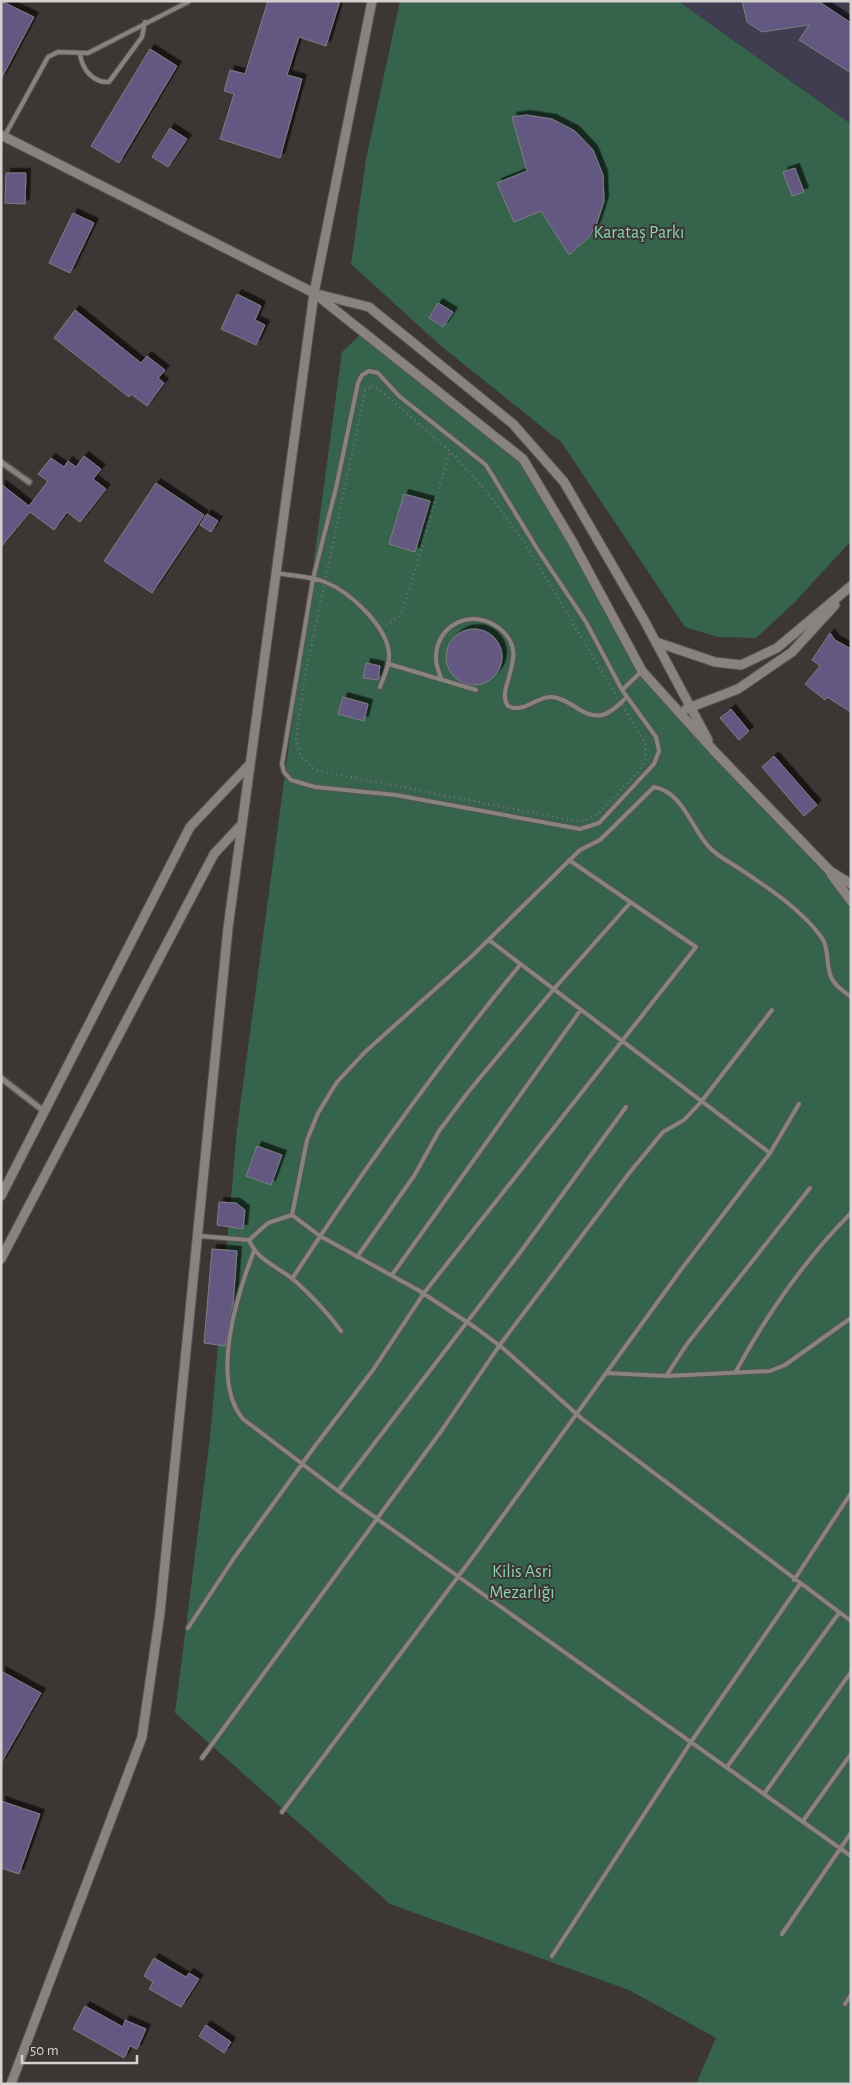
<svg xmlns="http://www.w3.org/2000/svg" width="852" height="2085" font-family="'Alegreya Sans',sans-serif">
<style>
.education{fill:#3f3d4f}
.green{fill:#35634c}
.building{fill:#625981;stroke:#7e7d83;filter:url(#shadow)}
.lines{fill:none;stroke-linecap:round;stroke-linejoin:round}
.service-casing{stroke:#585452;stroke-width:6}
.minor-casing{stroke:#585452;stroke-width:8}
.tertiary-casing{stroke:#585452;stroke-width:11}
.path{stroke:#787372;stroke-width:2.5;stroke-dasharray:1 4;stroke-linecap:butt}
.service{stroke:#898380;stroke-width:4}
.minor{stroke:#898380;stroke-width:5}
.tertiary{stroke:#898380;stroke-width:9}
.labels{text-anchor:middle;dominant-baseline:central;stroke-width:4;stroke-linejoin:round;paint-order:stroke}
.park-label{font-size:18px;fill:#88d4ac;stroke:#3c3634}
</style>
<defs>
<filter id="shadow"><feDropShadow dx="4.5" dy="-4.5" stdDeviation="0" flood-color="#0009"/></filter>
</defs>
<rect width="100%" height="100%" fill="#3c3634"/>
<path class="education" d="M678,1H851V124Z"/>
<path class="green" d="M400,1H678L851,124V541L793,604L756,638L718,637L685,627L562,443L441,346L351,264L366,159Z
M367,328L525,462L649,679L785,817L851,901V2084H696L716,2038L629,1990L390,1904L175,1713L210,1437L237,1129L342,352Z"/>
<path class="building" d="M1,1L34,17L1,79Z
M268,1H340L326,46L299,37L287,75L302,79L280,158L220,139L234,94L224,91L230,70L245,74Z
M742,1H818L851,23V73L799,40L809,25L762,32L747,22Z
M150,49L177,66L119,163L91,146Z
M526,115L552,119L575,131L593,150L603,175L604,201L596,226L589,237L569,255L541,211L514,222L497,183L527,171L512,117Z
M170,128L187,139L168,167L152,157Z
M795,168L804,192L792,196L783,172Z
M6,173H26L25,204L5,203Z
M73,213L94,223L70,273L49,263Z
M237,294L261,306L255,320L265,325L256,345L221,329Z
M438,303L453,312L443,327L429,318Z
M75,310L141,363L147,356L165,370L158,378L164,383L147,406L131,394L129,397L54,338Z
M84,456L101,469L93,479L106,489L80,522L67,512L54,530L30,512L1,547V484L29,506L48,481L38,474L51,458L64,467L68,461L76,467Z
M156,483L204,515L152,593L104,561Z
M404,494L430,501L415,552L389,544Z
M207,514L218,521L211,532L200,525Z
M446 657a28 28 0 1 1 56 0a28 28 0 1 1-56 0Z
M830,633L835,640L851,649V712L827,697L825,700L805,684L820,666L812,660Z
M366,663L380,666L378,680L363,678Z
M343,697L368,704L364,721L338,714Z
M731,709L749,731L739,740L720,718Z
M774,756L817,805L804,816L762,767Z
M257,1146L282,1155L271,1185L246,1176Z
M219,1202L236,1203L245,1210L243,1229L217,1225Z
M212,1249L237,1251L233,1305L225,1346L204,1343Z
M1,1671L41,1693L1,1763Z
M1,1801L40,1814L19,1874L1,1868Z
M154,1958L186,1977L189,1973L199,1979L181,2007L149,1989L153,1982L144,1976Z
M85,2006L123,2027L125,2020L146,2029L137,2049L130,2046L124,2058L73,2029Z
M206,2025L231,2042L224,2053L199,2036Z"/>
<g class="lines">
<g class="service-casing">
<path id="service" d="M80,54C82,69 93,83 109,82L142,37L145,22
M4,137L48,57L58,52L88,53L188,2
M369,371L378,373L399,396L486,465L536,547L586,622L622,690L656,737L659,751L654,764L599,823L580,829L396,795L315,787L291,780L284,772L282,764L313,579L336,488L358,383L362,375Z
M276,573C292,576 310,576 325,582C350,592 387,626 389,654C390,665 384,676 380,687
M389,664L476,690
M441,678C439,672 436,666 436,659C435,625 472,607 499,628C533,654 494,688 508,706C525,714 536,696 552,697C570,698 583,719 602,715C612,713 620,703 627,697
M622,690L642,671
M489,940L770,1153
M292,1215L307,1140L318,1113L337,1082L365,1052L472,956L580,850L600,840L654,787C683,792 691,828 709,847C719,858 732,863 743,871C770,889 804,912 822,938C830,950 825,966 832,979C836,987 844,991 851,997
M199,1236L249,1240
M249,1240L268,1223L292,1215L320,1236L418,1290L476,1328L504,1349L581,1418L851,1621
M249,1240C257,1260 278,1267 294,1280C312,1296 327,1312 341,1331
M254,1251C237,1295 210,1379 243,1419L338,1491L851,1856
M357,1257L414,1176L439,1131L469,1091L553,990L630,903
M392,1275L580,1011
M292,1279C363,1170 438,1065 520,965
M606,1373L666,1376L770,1371L785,1365L851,1318
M735,1373C765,1317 806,1258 851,1213
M666,1376L687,1344L810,1188
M338,1491L519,1254L626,1107
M794,1580L851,1493
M188,1628L234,1558L315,1446L373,1370L424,1293L696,947L569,860
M202,1758L442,1430L499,1346L630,1172L663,1132L684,1120L701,1102L772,1010
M727,1767L839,1613
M764,1794L851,1672
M282,1812L478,1550L680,1271L770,1153L799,1104
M803,1821L851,1754
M782,1934L851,1833
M552,1956L691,1742L800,1584
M845,2004L851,1995"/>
</g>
<g class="minor-casing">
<path id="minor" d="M1,462L29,482
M1,1078L45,1112"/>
</g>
<g class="tertiary-casing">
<path id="tertiary" d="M1,135L314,293L523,459L572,541L642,671L715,752L830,871L851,884
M317,294L369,307L513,424L564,482L644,620L708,740
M656,642L715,662L741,665L777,648L851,586
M686,709L738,689L792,652L835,605
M831,874L851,901
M1,1196L190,827L250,764
M1,1259L214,854L242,824
M11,2084L142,1737L160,1613L228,928L314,293L372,1"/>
</g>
<path class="path" d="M372,386L376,387L450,451L488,493L526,545L646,745L645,760L639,771L598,814L586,820L575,821L315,770L301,757L296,739L305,677L365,391Z
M386,625L396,619L403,611L450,451"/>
<use href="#service" class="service"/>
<use href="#minor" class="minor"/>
<use href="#tertiary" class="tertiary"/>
</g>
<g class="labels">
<g class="park-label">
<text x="639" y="233">Karataş Parkı</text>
<text x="522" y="1572">Kilis Asri<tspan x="522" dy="21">Mezarlığı</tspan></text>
</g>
</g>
<rect width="852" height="2085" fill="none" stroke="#d5d1d0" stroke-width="5"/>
<path d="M22 2055v8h115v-8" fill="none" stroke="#d5d1d0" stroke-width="2.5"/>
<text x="30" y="2055" font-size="15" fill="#d5d1d0" stroke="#3c3634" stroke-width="4" paint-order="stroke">50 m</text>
</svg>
